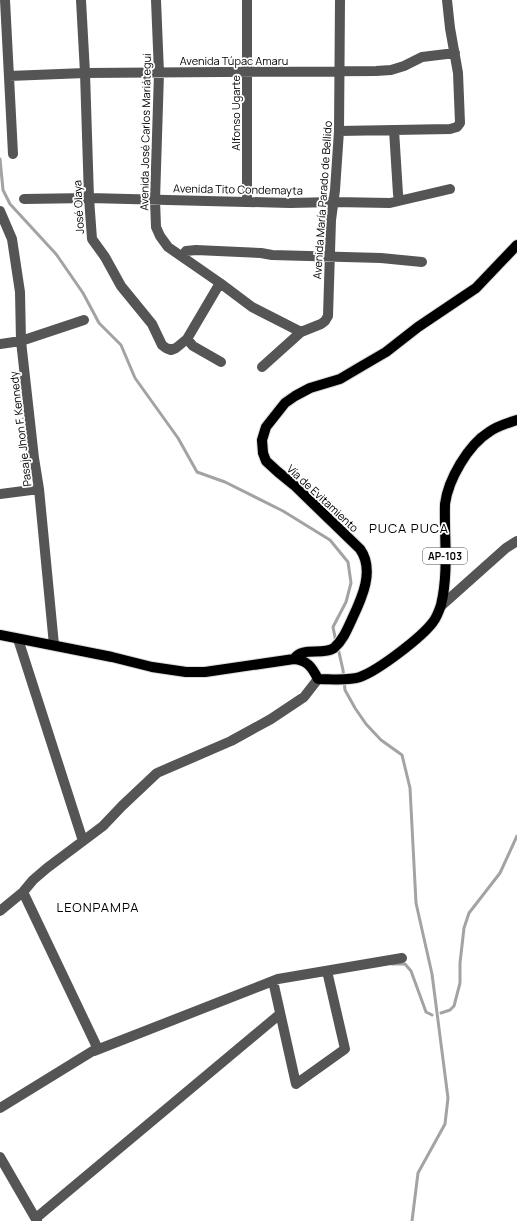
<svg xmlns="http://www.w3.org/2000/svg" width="517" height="1221" font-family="Manrope,sans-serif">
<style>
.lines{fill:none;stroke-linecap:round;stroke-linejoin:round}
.stream{stroke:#a3a3a3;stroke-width:3}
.major-casing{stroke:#dbdbdb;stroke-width:12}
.minor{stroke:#555;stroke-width:10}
.major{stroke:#000;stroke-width:10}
.labels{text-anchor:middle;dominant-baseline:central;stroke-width:3.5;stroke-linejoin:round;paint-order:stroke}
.shield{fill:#fff;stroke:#4c4c4c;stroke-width:1}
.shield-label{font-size:10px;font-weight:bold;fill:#000}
.street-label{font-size:11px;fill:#000;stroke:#fff}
.quarter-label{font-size:13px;letter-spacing:1px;fill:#000;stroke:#fff}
</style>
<rect width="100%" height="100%" fill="#fff"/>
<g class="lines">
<path class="stream" d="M0,159L3,190L10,204L56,254L83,293L99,323L121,345L135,378L178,438L197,472L225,482L283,511L330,540L348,562L351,583L346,602L333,627L336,642
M338,648L343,670L345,690L355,708L366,724L381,740L402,755L410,788L416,903L432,974L448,1098L445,1124L418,1173L412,1221
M392,964H405L411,971L426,1012L432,1015
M441,1013L450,1010L454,1006L460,983V963L464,928L469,913L500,873L517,836"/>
<g class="major-casing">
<path id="major" d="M0,635L112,657L152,667L186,672H205L294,659C307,660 312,667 318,679C331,679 348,681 360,677C379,670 422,637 433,622C437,617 439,611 441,605C449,572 444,537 445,504C448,480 468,445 489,432C497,426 508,423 517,420
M294,659C302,646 322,656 334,648C343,640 347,630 352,619C362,598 375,570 360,549L294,485L278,472L266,461L263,453L262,440L266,427L285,403L295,396L310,388L340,379L362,366L386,352L418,327L476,288L517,245"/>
</g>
<path class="minor" d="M5,0L13,154
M81,0L85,73L89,198L92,239L105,257L121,286L152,324L162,345L166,348L171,350L176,348L187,339L193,346L221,362
M156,0L159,73L155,200L156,227L160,236L168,247L220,283L252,307L301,332
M247,0V202
M9,76L85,73L376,71L391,70L404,66L422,57L455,53
M394,130L398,194L399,200
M339,131L450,129L457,127L460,123L458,73L450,28L447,0
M24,199L89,198L290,203L334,202L390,203L450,189
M0,211L12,239L20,292L21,341L34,458L39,489L54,645
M182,256L186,251L196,250L261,253L272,255L381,258L422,262
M187,339L220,283
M0,344L21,341L84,320
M262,367L301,332L321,324L325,321L328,316L331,220L335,190L339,131L340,0
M0,494L39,489
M441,606L506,548L517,541
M18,639L83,841
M0,911L23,892L33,880L47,868L103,826L122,806L157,773L231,741L271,719L304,697L318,679
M273,981L296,1084L345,1049L327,971
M94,1051L278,979L402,958
M0,1108L96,1049V1045L23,892
M0,1157L37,1221
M36,1218L280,1014"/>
<use href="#major" class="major"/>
</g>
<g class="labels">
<rect class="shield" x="423" y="548" width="44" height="16" rx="3"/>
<g class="shield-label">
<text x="445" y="556">AP-103</text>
</g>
<g class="street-label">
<text x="234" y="60">Avenida Túpac Amaru</text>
<text transform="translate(235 113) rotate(-90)">Alfonso Ugarte</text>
<text transform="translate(145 132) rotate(-89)">Avenida José Carlos Mariátegui</text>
<text transform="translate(238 189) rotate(1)">Avenida Tito Condemayta</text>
<text transform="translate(322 200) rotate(-86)">Avenida María Parado de Bellido</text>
<text transform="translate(78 207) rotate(-93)">José Olaya</text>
<text transform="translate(20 429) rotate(-97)">Pasaje Jhon F. Kennedy</text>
<text transform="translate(323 498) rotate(43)">Vía de Evitamiento</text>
</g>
<g class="quarter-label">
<text x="409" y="528">PUCA PUCA</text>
<text x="98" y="907">LEONPAMPA</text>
</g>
</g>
</svg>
